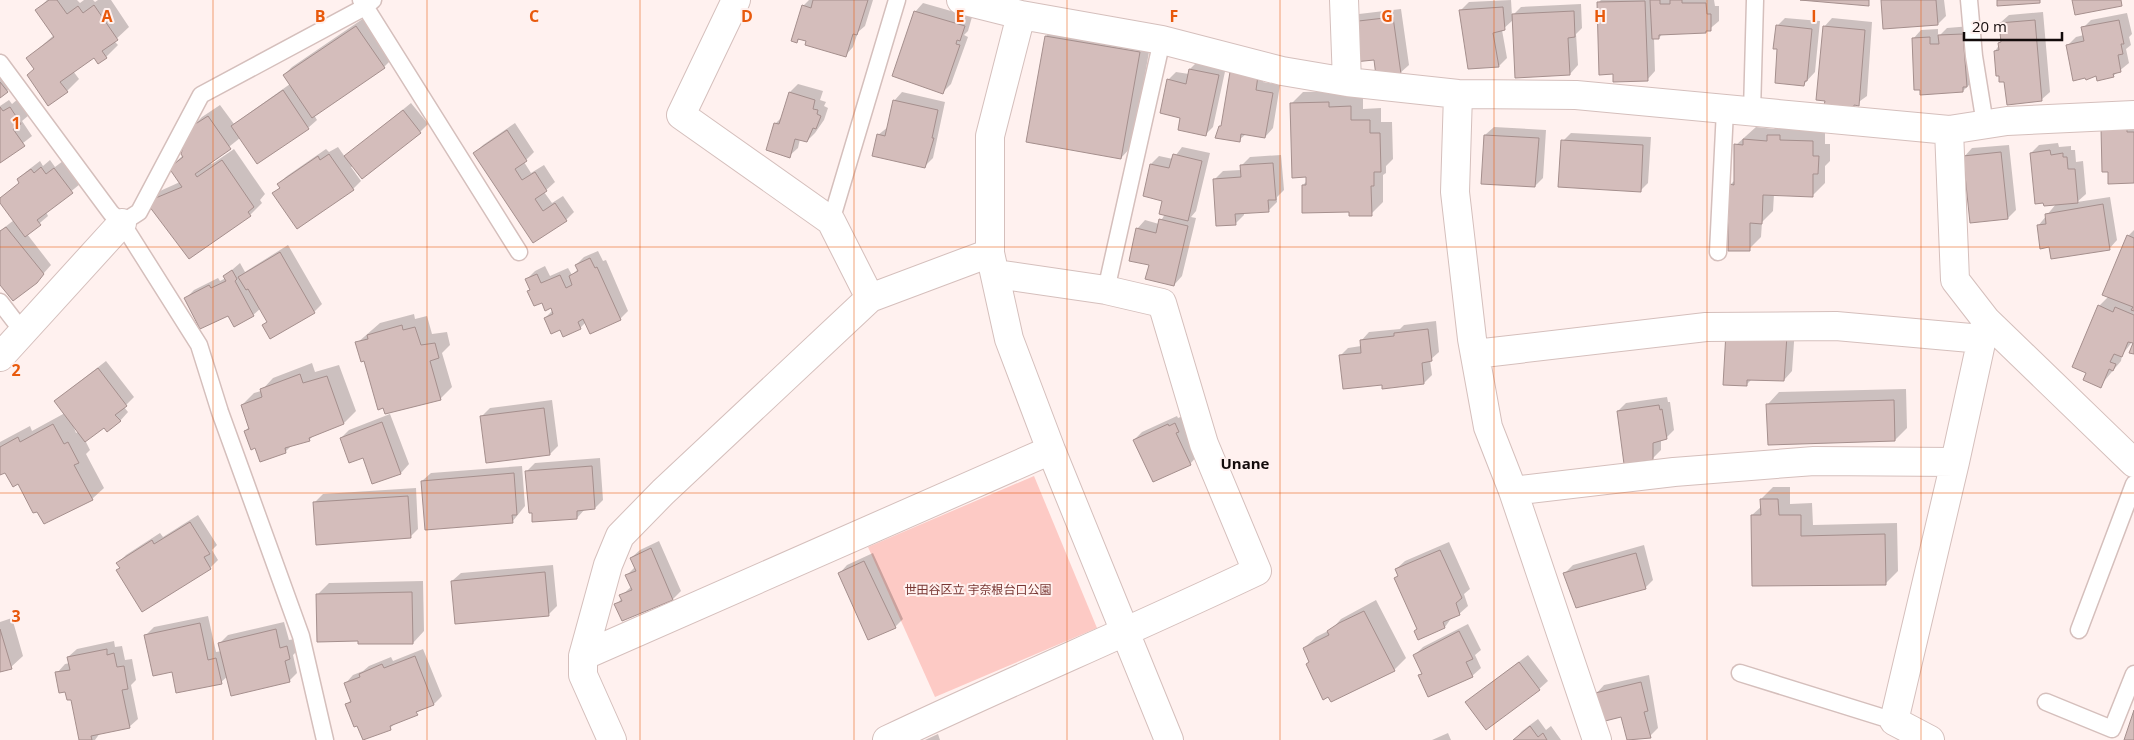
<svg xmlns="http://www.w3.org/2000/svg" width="2134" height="740" font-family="'Open Sans','Noto Sans JP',sans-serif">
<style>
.green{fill:#fdcac5}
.shadow{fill:#0003;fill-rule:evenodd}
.building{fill:#d4bdbb;stroke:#a58f8d}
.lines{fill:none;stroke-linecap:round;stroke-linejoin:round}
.lane-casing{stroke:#d5bfbc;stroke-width:19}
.street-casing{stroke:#d5bfbc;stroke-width:30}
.lane{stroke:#fff;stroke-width:16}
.street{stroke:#fff;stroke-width:28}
.grid{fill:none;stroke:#e8590c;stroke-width:1;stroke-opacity:0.55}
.labels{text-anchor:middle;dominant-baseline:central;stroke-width:4;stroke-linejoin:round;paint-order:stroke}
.park-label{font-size:12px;fill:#783633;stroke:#fff1ef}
.quarter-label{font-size:15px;font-weight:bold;fill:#130b0b;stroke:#fff1ef}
.grid-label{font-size:16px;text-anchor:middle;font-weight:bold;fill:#e8590c;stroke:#fff1ef;stroke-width:4;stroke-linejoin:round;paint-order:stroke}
</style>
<rect width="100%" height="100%" fill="#fff1ef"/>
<path class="green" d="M1034,476L1097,628L935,697L868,547Z"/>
<path class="shadow" d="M47,0H77L80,3L84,0H93L95,2L98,0H111L129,27L114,41L118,45L106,57L94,56L73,71L79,79L67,91L35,68L28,58L54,35L37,10Z
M809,0H873L865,26L858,32L853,47L845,56L800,38L797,42L803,6Z
M1511,0L1512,16L1521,7L1581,4L1582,28L1576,34L1578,65L1570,74L1513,20L1502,30L1507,58L1499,66L1461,10L1469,2Z
M1601,0H1714L1715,6H1719V21L1706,32L1663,33L1659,38H1654L1655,71L1647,80L1598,3Z
M1882,0H1944L1946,16L1938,24Z
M923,3L972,17L968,31L964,35L968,37L951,84L943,92L915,12Z
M1401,9L1409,65L1400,73L1351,22L1359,14Z
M2043,12L2050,92L2041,100L2005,81L1995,51L2002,41L2000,23L2009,15Z
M2127,13L2132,34L2129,37L2131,45L2126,49L2129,63L2113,76L2097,74L2086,79L2068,45L2076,37L2084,35L2083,28L2091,20Z
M364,18L392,59L384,67L314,115L317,120L308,128L257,163L240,138L210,162L212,164L234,149L265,194L260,200L262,203L250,215L148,203L160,191L180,182L170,168L183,155L190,129L202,117L220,105L234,124L290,84L284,75L292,67Z
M1785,18L1820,21L1815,72L1804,84L1778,48L1777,26Z
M1832,18L1872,22L1867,96L1853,106L1824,27Z
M1058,24L1151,41L1132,146L1121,158L1046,36Z
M1971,26V83L1963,91L1913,39L1921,30L1938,29V37L1947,28Z
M1198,61L1226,67L1213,127L1205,135L1181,117L1168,80L1176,72L1189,74L1190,69Z
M0,64L16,83L0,97Z
M1240,64L1266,68L1263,82L1280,85L1273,128L1265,137L1246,134L1239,140L1220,127L1223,123L1231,72Z
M798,84L823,91L820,100L826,102L824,106L828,108L824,120L815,133L807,141L800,139L798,148L789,156L775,124L782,117L790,92Z
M1340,91L1341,95H1363V109L1381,108V122H1392L1393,159L1386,166V173L1383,175V202L1371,214L1350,211L1303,185L1307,181L1291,104L1303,92Z
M902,92L945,102L933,158L925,166L878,135L888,127L894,101Z
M18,99L29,115L22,121L32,136L0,161V106L9,100L12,104Z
M411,103L428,124L420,132L351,167L361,181L353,189L274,194L280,187L278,184L287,176L326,149L329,152L338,147L345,157Z
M2134,119V182L2102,128Z
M515,123L534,152L524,162L531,173L544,165L555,182L544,192L552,203L563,196L574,212L566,220L533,242L475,153L483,145Z
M1780,124H1792L1791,129L1825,130V144H1830V161L1825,166V183L1813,195L1774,194L1773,211L1762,222L1761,237L1749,249L1730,185L1735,180L1736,145L1756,127L1774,129Z
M1494,127L1546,130L1543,178L1535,186L1485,135Z
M1571,133L1651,137L1648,183L1640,191L1563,141Z
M2058,143L2059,147L2071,146V150H2075L2076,162L2083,161L2086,194L2077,202L2110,197L2117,240L2109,249L2050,246L2038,226L2056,204L2031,153L2039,145Z
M2009,145L2016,210L2008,218L1964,157L1972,148Z
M1182,147L1210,153L1196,211L1191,217L1196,218L1182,276L1174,285L1150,265L1137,229L1145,220L1159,224L1165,214L1164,200L1151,164L1159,156L1173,159Z
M1281,155L1284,190L1277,197V202L1269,210L1244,212V215L1236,223L1215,179L1223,171L1241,170V166L1250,157Z
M50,160L55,167L63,161L80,184L46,212L48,216L27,234L51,265L36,282L0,283V231L14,220L0,199L20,182L18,179L27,171L40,161L43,166Z
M2134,230V342H2132L2122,355L2121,361L2100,386L2087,372L2099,306L2109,296L2128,236Z
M288,245L322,304L314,312L264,325L268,321L261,308L253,315L229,314L185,299L194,290L218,278L220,281L226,278L225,276L240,263L245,272Z
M598,251L603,261L606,260L628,311L620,319L586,322L580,328H560L545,318L553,310L551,306L542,301L531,289L527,279L535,271L545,266L550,276L568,268L572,275L578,269L576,265L584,257Z
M414,314L415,319L427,316L432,334L447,332L450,345L442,353L452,387L440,399L397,411L357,343L380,323Z
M1436,321L1439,352L1430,360L1432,375L1424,383H1383L1340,356L1348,348L1361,346V341L1369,332L1400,329L1404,325Z
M1795,328L1792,371L1784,380L1752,379L1746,385L1728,332Z
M106,361L134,397L124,407L128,412L120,421L104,426L85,440L90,450L86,454L104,488L92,499L18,483L5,471L0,474V442L30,426L32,431L65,413L55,401ZM73,425L78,432L76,433Z
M312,363L315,372L339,365L356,411L344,423L315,434L309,440L292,445L285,452L256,446L245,431L249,427L242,405L254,393L261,391L273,378Z
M1906,389L1907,428L1895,440L1768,404L1779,392Z
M1667,397L1668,402H1670L1674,430L1666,438L1661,440V450L1652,459L1618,411L1626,403Z
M552,400L558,446L550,454L487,462L482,416L490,408Z
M390,414L409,464L401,473L373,483L363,456L341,438L349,430Z
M1177,416L1178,418L1183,416L1198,455L1190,464L1134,440L1142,432Z
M600,458L603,500L595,508L585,509L577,518L527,471L535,463Z
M522,466L525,506L512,522L422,481L431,473Z
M1773,487H1790V504L1812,503L1813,525L1897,523L1898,571L1886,583L1752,515L1762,506L1761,499Z
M416,488L418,529L410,537L314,503L323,494Z
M198,515L217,545L212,550L218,560L210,568L118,563L126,555L160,533L163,537Z
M659,541L681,591L673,599L622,620L616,605L622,598L621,596L632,586L627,575L635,567L631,558L640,550Z
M1449,542L1470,589L1464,594L1468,606L1459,614L1452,617L1445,627L1418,628L1395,578L1399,575L1396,569L1405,561Z
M1644,545L1653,580L1645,588L1565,573L1573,565Z
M873,553L903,619L895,627L839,574L847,565Z
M553,565L557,606L549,614L452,581L461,573Z
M423,581L424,631L413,643L359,640L317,595L329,583Z
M1376,600L1406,658L1394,670L1331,701L1304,648L1316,637L1332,629L1341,619Z
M208,616L216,652L222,651L220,643L228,635L284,622L289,640L295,639L298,650L293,655L297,673L289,681L228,676L221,682L173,671L146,635L154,627Z
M12,618L23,656L11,667L0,671V622Z
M1468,624L1481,650L1475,655L1481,668L1472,676H1419L1423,672L1415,655L1423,647Z
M114,641L115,647L122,646L125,660L132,659L136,680L131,685L138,719L129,727L100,733L95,740H80L72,698L57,673L65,664L70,663L68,657L77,649Z
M423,649L442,696L434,704L397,722L390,728L347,704L351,700L345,684L353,675L363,671L369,666L391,657L393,661Z
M1528,655L1548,681L1539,689L1466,702Z
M1649,675L1658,728L1650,736L1628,740L1622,716L1596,694L1604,685Z
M1538,719L1546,730L1551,726L1561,740H1514L1522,731Z
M1448,733L1451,740H1432Z
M938,734L940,740H925Z"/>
<path class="building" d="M49,0H57L67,14L78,6L83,13L94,5L118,40L102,51L107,58L98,64L94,58L60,82L68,92L48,106L27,75L34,69L26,58L54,37L35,10Z
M813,0H868L857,35L853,34L846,57L805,45L806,41L798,39L797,43L791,41L802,5L811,8Z
M1650,0H1660V4H1670V0H1682V3H1706L1707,14H1711V31H1706V33L1659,35V39H1652Z
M1800,0H1869V6Z
M1881,0H1936L1938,25L1883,29Z
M1997,0H2040V3L1997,6Z
M2072,0H2121L2122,6L2075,15Z
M1645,1L1648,81L1613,82V74L1599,75L1597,2Z
M1503,7L1505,30L1493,33L1499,67L1468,69L1459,10Z
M914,11L965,26L960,41L957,40L956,44L960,45L943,94L892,76Z
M1574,11L1575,37L1568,38L1570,75L1515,78L1512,14Z
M1393,17L1401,74L1376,76L1374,60L1354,62L1350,22Z
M2035,20L2042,101L2007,105L2004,82H1999V76H1996L1994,51L1999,50L1998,43L2001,42L1999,23Z
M2119,20L2124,44H2121L2123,54L2118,55L2121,72L2113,74L2114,77L2097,81L2096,76L2086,80L2085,78L2073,81L2066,45L2084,41L2081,27Z
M1776,25L1812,29L1807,81H1805L1804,86L1775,83L1777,49H1773Z
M356,26L385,68L312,118L283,75Z
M1823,26L1865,30L1859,106L1854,105V108L1824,105L1825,101L1816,100Z
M1963,34L1967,87H1963V92L1920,95V90H1914L1912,38L1930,37V44H1939L1938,35Z
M1045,36L1140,52L1121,159L1026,142Z
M1189,69L1219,75L1206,136L1178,130L1180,118L1160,113L1167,79L1186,84Z
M1230,72L1258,76L1256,90L1273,93L1265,138L1241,134L1240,142L1215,138L1219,126H1221Z
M0,82L8,92L0,98Z
M283,90L309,129L257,164L231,126Z
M789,92L815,100L813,109L818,110L817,114L821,116L816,129L813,128L807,142L795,139L790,158L766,150L774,123L779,124Z
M893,100L938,110L932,138H934L925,168L872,156L877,134L885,136Z
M1329,102V107L1351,106V120H1370V133H1380L1381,172H1374V186H1371L1372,216H1349V212L1302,213V185H1306V177L1292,178L1290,103Z
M0,107L3,111L10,107L21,124L13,129L25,146L0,163Z
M403,110L421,133L362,179L344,156Z
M208,116L231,149L195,174L197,177L222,160L254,207L248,212L251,216L189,259L146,202L182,187L169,168L183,157L181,154L189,128Z
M2127,126V132H2134V183L2108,184V172H2102L2101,128Z
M507,130L527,161L515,169L522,180L535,172L547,191L535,199L543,211L555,203L567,221L533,243L473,153Z
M1484,135L1539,138L1535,187L1481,184Z
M1767,135H1780V140L1813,141V156H1819L1818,174H1813V197L1763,195L1762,224L1750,223V251H1728L1729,184L1734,185V144L1743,145V139L1767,141Z
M1561,140L1643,145L1641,192L1558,187Z
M2050,150L2051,155L2063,153V157H2067L2068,169H2075L2078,203L2044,206L2043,203L2035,204L2030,153Z
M2001,152L2008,219L1970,223L1963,156Z
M329,154L354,190L297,229L272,193L280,188L277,184L318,156L320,160Z
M1173,154L1202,161L1188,221L1159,214L1162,201L1143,196L1150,164L1169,168Z
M1273,163L1276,200H1268L1269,212L1235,214L1236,225L1216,226L1213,179L1241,177L1240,165Z
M41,167L46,174L54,168L73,193L37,220L41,225L25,237L0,203V198L19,183L17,179L31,169L34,173Z
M2103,204L2110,250L2051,259L2049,247L2040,249L2037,225L2046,224L2045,214Z
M1159,219L1188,226L1174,286L1145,279L1149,265L1129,261L1136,228L1156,233Z
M6,227L44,274L37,283L13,301L0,285V231Z
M2127,235L2134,238V311L2131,310L2133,307L2102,295Z
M280,252L315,313L270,339L262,325L267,322L248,289L246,290L238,277Z
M590,258L595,268L597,267L621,320L590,334L583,319L578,322L581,329L563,337L560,330L551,334L544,318L553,314L551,308L545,311L542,303L534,306L527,291L530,290L525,279L537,274L541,283L560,275L566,288L572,285L569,276L578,271L575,265Z
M232,270L237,279L235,281L254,316L234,327L228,316L200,329L184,298L209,285L211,288L226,281L223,276Z
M2098,305L2113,312L2115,307L2134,315V354L2129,353L2133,343L2128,342L2122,357L2114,354L2110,362L2116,364L2113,371L2109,369L2101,388L2083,380L2086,373L2072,367Z
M402,325L403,330L415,327L421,345L435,343L439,358L430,361L441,400L385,414L383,408L378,410L364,361L361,362L355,342L368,339L367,335Z
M1428,329L1432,361L1422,363L1424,384L1382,389V385L1343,389L1339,355L1361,353L1360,340L1394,336V333Z
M1726,332L1787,335L1784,381L1747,380V386L1723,385Z
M98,368L127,406L115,415L121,421L107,432L104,428L85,442L54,401Z
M300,374L303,383L327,376L344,424L309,438L310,441L285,448L286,453L260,462L255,448L251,450L244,431L249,429L241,405L262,397L260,389Z
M1894,400L1895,441L1768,445L1766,404Z
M1659,405L1660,410L1662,409L1667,439L1653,443V460L1624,464L1617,411Z
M544,408L550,455L486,463L480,416Z
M382,422L401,474L372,484L363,458L349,463L340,438Z
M1175,423L1179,432L1176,433L1191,465L1153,482L1133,440L1168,424L1169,426Z
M53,424L64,444L68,442L79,463L74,465L93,500L44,524L37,512L33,513L18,484L13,487L5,473L0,475V447L18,437L20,442Z
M592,466L595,509L577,511V519L532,522V513H529L525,471Z
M514,473L517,515H512L513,523L425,530L421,481Z
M408,496L411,538L316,545L313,502Z
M1760,499H1778L1779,515H1801V536L1885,534L1886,585L1752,586L1751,515H1761Z
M190,522L210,554L204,557L211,569L142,612L116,570L120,568L116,563L152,540L154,544Z
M651,548L673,600L622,621L614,604L622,601L619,595L632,590L625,575L636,571L630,558Z
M1440,550L1462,598L1456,603L1460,615L1443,622L1445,628L1418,640L1414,631L1417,629L1394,578L1398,576L1395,569Z
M1636,553L1646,589L1576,608L1563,573Z
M864,561L896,628L868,640L838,573Z
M545,572L549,616L455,624L451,581Z
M412,592L413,644H358V641L317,642L316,594Z
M1364,611L1395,671L1331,702L1328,697L1323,700L1306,664L1309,662L1303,648L1329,635L1327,631L1339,623Z
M200,623L208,660L216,658L222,684L176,693L172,672L153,676L144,635Z
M0,629L12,669L0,672Z
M276,629L280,648L287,646L290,659L285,661L290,682L231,696L218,643Z
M1459,631L1473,659L1466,662L1473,677L1428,697L1418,675L1422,674L1413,655Z
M107,649V655L114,653L117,667L124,666L128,689L122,690L130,728L91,736L92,740H79L71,700H67L65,692L59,693L55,672L70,670L67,657Z
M415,656L434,705L416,712L418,715L390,726L391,730L363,740L357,726L354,727L345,704L351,702L344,683L360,677L359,674L382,664L384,668Z
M1519,662L1540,690L1486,730L1465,702Z
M1641,682L1648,711L1644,712L1651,738L1627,740L1621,717L1601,722L1595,693Z
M2134,710V740H2124Z
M1530,726L1538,737L1543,733L1547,740H1513Z"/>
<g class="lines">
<g class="lane-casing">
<path id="lane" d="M361,0L519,252
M1969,0L1974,56L1985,124
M0,63L111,213L122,223L199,345L220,412L301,636L325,740
M1752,112L1755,0
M831,221L897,0
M122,223L139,212L201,95L365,7L373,0
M1718,252L1725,110
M1106,290L1162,40
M0,302L23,332
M2079,630L2134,484
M1740,673L1894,721
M2046,702L2112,729L2134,674"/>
</g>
<g class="street-casing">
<path id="street" d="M736,0L681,115L831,221L870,298
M961,0L1021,15L1162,40L1282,71L1347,82L1458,94L1576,95L1949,130L2007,121L2134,115
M1344,0L1347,82
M1021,15L990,136V253L1009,339L1051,450L1169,740
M1458,94L1455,192L1472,339L1488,427L1513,491L1597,740
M1949,130L1955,280L1986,320L2134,463
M1475,354L1706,327L1836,326L1982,339
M0,357L122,223
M1513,491L1674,472L1814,461L1955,462
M583,656L1051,450
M612,740L583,675V656L608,565L620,536L663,492L870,298L990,253
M887,740C1009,682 1135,629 1257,571L1204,444L1162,303L1106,290L996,274
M1930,740L1894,721L1955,462L1986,320"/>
</g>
<use href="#lane" class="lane"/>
<use href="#street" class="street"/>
</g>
<path class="grid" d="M213,0V740M427,0V740M640,0V740M854,0V740M1067,0V740M1280,0V740M1494,0V740M1707,0V740M1921,0V740M0,247H2134M0,493H2134"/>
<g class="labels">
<g class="park-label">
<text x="978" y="589">世田谷区立 宇奈根台口公園</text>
</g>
<g class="quarter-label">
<text x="1245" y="463">Unane</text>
</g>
</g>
<g class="grid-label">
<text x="107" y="22">A</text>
<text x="320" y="22">B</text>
<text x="534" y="22">C</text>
<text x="747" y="22">D</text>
<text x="960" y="22">E</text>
<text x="1174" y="22">F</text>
<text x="1387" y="22">G</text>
<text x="1600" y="22">H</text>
<text x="1814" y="22">I</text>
<text x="16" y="129">1</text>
<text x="16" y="376">2</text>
<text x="16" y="622">3</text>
</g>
<path d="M1964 32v8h98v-8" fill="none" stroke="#130b0b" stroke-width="2.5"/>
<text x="1972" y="32" font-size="15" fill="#130b0b" stroke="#fff1ef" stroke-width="4" paint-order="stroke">20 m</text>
</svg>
